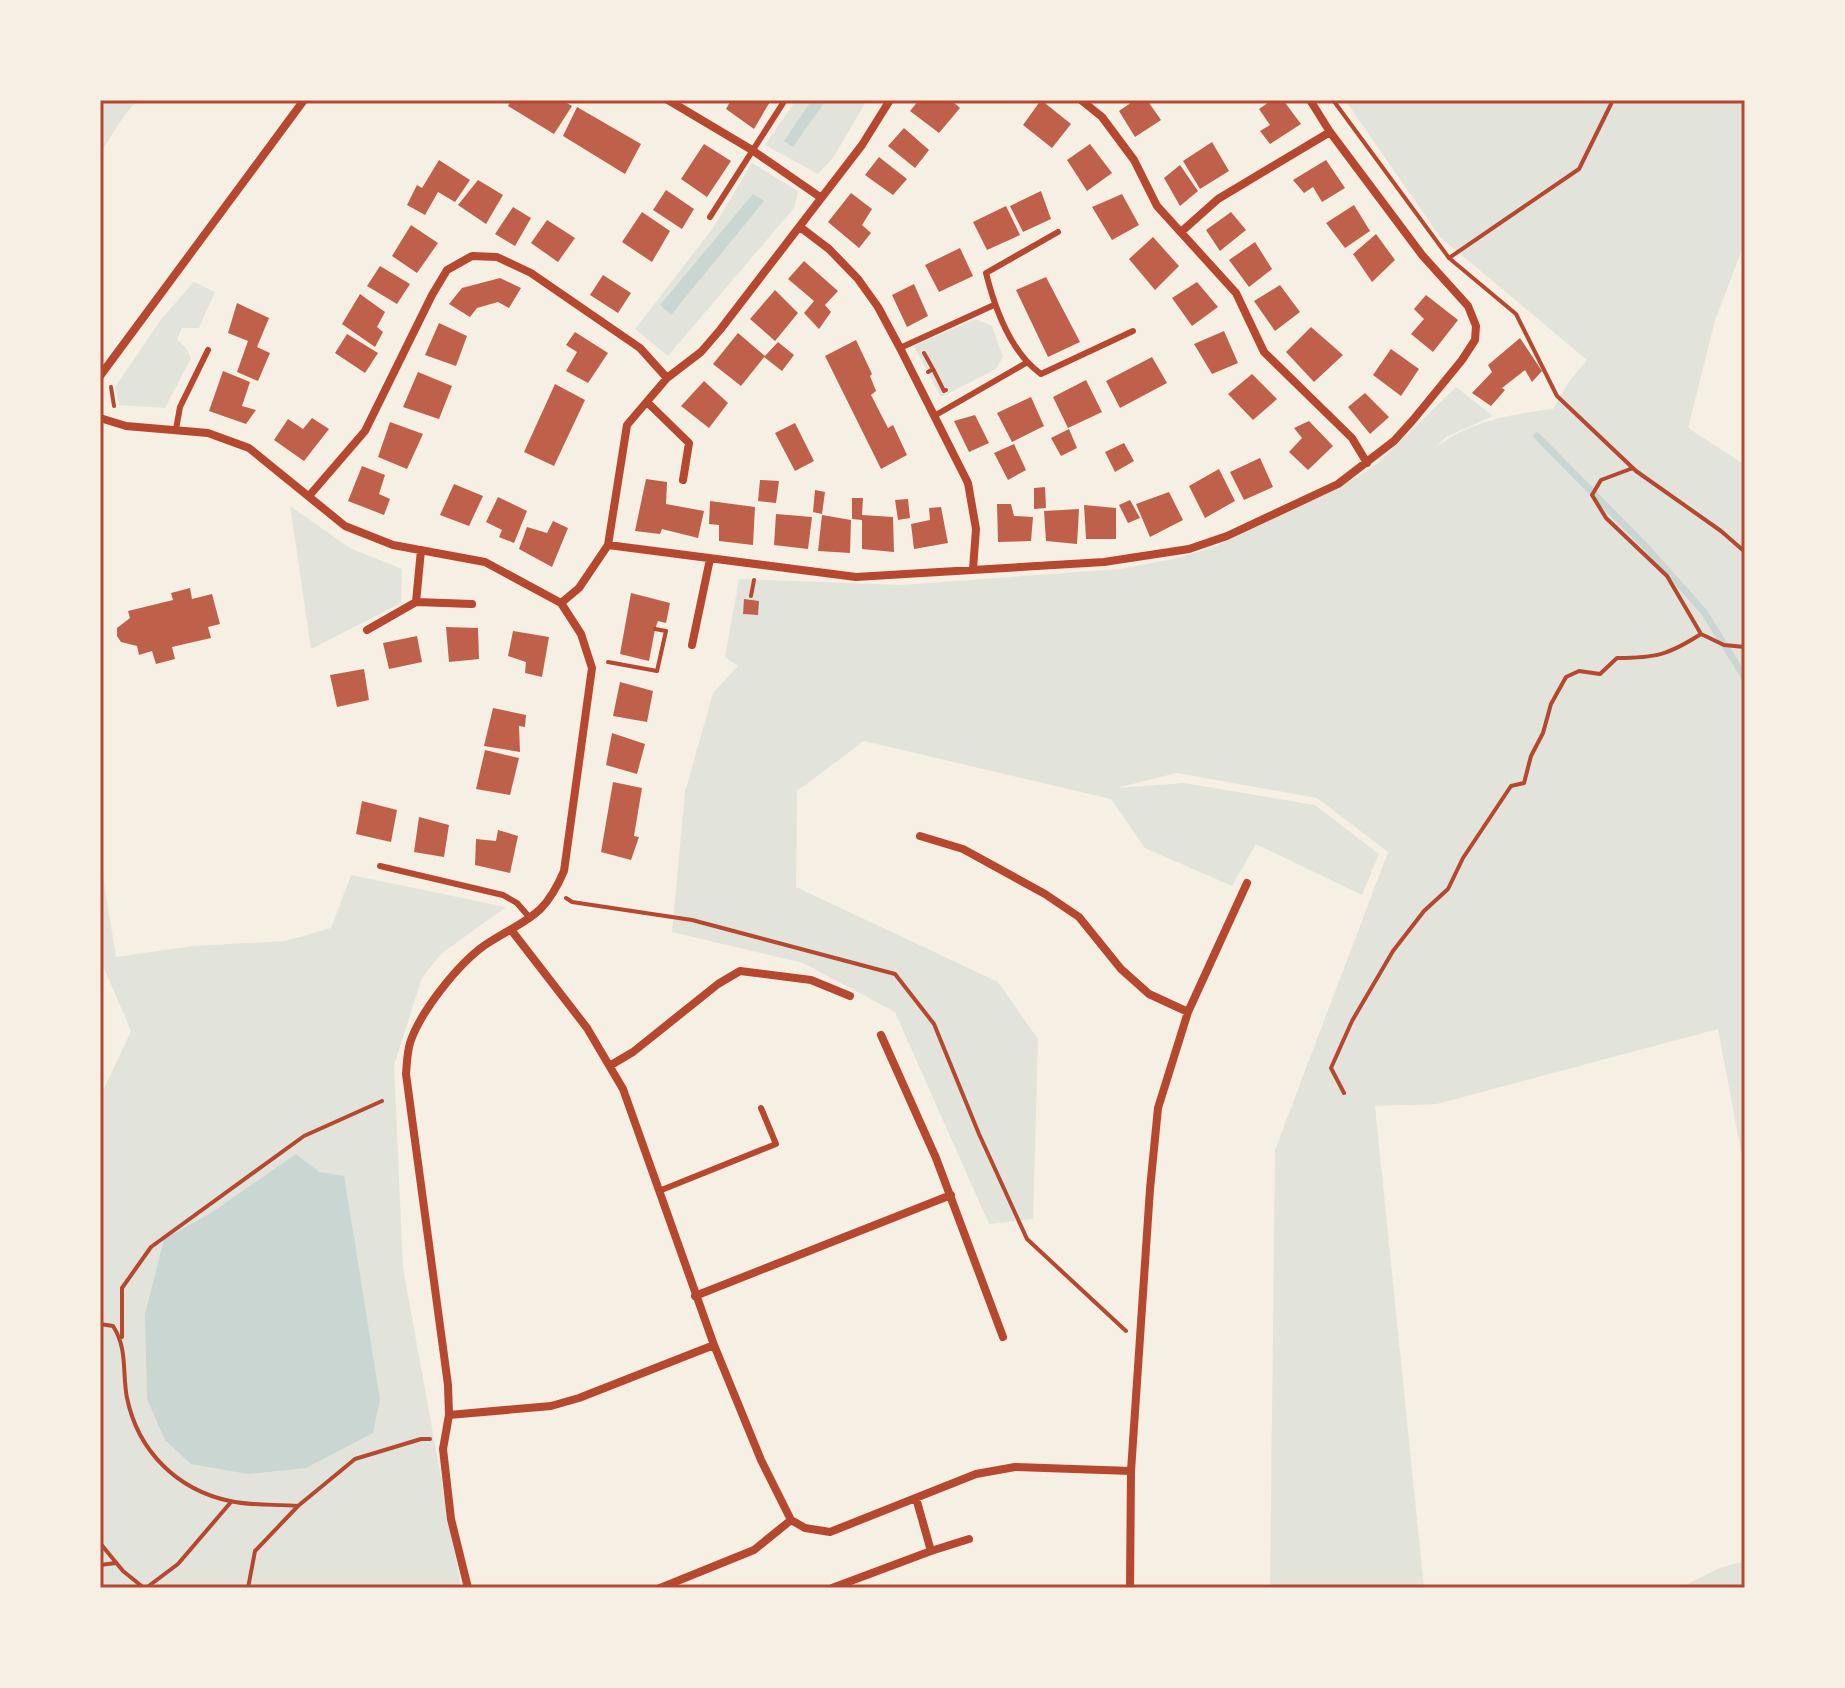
<svg xmlns="http://www.w3.org/2000/svg" width="1845" height="1688" font-family="'Varela Round',sans-serif">
<style>
.green{fill:#e2e4dc}
.water{fill:#c9d6d2}
.lines{fill:none;stroke-linecap:round;stroke-linejoin:round}
.stream{stroke:#c9d6d2;stroke-width:7}
.building{fill:#bf614a}
.path{stroke:#b5482f;stroke-width:4}
.service{stroke:#b5482f;stroke-width:6}
.minor{stroke:#b5482f;stroke-width:8}
.neatline{fill:none;stroke:#b5482f;stroke-width:3}
</style>
<rect width="100%" height="100%" fill="#f6efe4"/>
<path class="green" d="M100,100H138L124,116L100,153Z
M796,100H867L833,158L818,174L765,145Z
M1345,100H1745V242L1715,320L1688,428L1745,465V1173L1718,1029L1437,1104L1375,1106L1424,1588H1270L1275,1150L1388,852L1317,798L1177,773L1117,788L1184,783L1315,805L1379,854L1362,895L1256,844L1232,886L1145,848L1111,799L864,741L797,791L796,887L998,982L1038,1039L1033,1219L989,1224L895,1012L803,963L672,932L685,792L713,693L738,666L725,657L739,579L901,585L1120,569L1173,559L1212,548L1361,475L1380,461L1456,387L1493,416L1446,437L1434,449C1468,421 1511,414 1553,409L1568,383L1587,360L1440,237Z
M752,163L798,191L794,208L668,356L635,329L713,228Z
M194,282L215,292L199,328H182L177,340L186,348L191,358L165,408L119,405L115,387L162,318Z
M976,319L992,326L1003,357L996,369L941,397L914,346Z
M290,506L350,548L402,569L401,603L311,649Z
M100,858L116,957L193,946L285,941L331,928L351,875L506,907L441,954L422,978L394,1065L403,1268L461,1588H100V1097L131,1031L100,959Z
M1745,1561V1588H1679L1722,1567Z"/>
<path class="water" d="M812,100H826L793,147L784,141Z
M753,194L764,201L671,315L660,305Z
M296,1154L319,1172L344,1176L380,1399L373,1433L306,1468L248,1474L191,1464L165,1440L147,1399L145,1314L164,1239L211,1213Z"/>
<g class="lines">
<path class="stream" d="M1537,436L1648,549L1704,612L1745,678"/>
</g>
<path class="building" d="M511,100H562L572,106L554,134L508,106Z
M731,100H771L754,129L726,109Z
M919,100H951L960,108L939,133L910,111Z
M1041,100L1071,124L1052,148L1023,125Z
M1135,100H1147L1161,120L1135,137L1119,111Z
M1272,100H1283L1301,124L1270,144L1260,131L1270,125L1259,109Z
M577,107L641,144L625,174L563,136Z
M904,128L929,150L915,168L888,146Z
M1212,142L1229,171L1200,189L1183,161Z
M704,144L731,161L707,197L681,179Z
M1090,144L1112,173L1087,191L1067,160Z
M879,157L907,179L893,195L865,175Z
M439,160L470,180L455,202L438,192L425,215L407,205L417,185L422,188Z
M1326,160L1345,188L1322,202L1313,187L1304,193L1293,180Z
M1180,165L1198,191L1180,206L1164,178Z
M478,180L503,195L486,224L458,205Z
M666,190L694,209L682,229L653,210Z
M1041,191L1051,219L1023,232L1010,206Z
M851,193L872,209L862,225L871,233L859,248L828,222Z
M1122,194L1139,225L1112,240L1092,207Z
M1354,205L1370,231L1345,248L1326,223Z
M1006,206L1020,235L987,250L973,222Z
M513,207L531,218L515,246L495,234Z
M642,212L670,231L652,262L622,242Z
M1231,212L1246,230L1220,251L1206,230Z
M547,220L575,238L558,262L531,243Z
M411,225L438,243L417,273L392,256Z
M1376,234L1395,260L1372,282L1353,254Z
M1153,237L1179,266L1155,290L1129,259Z
M1255,242L1272,269L1249,287L1229,260Z
M960,248L973,276L939,292L925,265Z
M804,261L838,291L825,305L831,312L819,329L804,313L814,301L788,279Z
M380,266L410,284L397,304L367,286Z
M603,275L631,293L618,313L590,295Z
M1046,277L1080,342L1048,357L1016,290Z
M500,278L521,288L509,308L498,302L477,308L470,317L449,304L462,288Z
M1197,282L1218,307L1192,326L1172,298Z
M914,284L928,316L907,327L892,295Z
M1280,285L1300,312L1275,331L1254,301Z
M775,290L798,313L775,341L750,319Z
M360,294L385,312L377,327L383,332L375,347L342,324Z
M1426,295L1458,320L1433,352L1411,334L1424,319L1414,309Z
M237,303L269,318L257,347L270,353L258,381L237,372L248,341L228,333Z
M439,323L467,336L456,366L425,355Z
M1311,327L1343,355L1314,382L1286,352Z
M1224,331L1238,363L1212,374L1194,344Z
M575,332L608,353L588,383L566,371L577,352L566,345Z
M738,333L765,356L741,386L713,364Z
M347,334L378,353L365,373L335,353Z
M1520,338L1542,371L1532,382L1525,370L1502,388L1505,390L1491,406L1472,393L1492,372L1488,365Z
M856,340L872,374L870,376L876,391L871,395L888,428L893,425L907,455L881,469L825,356Z
M778,342L794,355L782,371L764,357Z
M1391,349L1419,369L1401,396L1373,375Z
M1152,357L1167,383L1120,408L1106,381Z
M223,371L250,382L242,406L256,410L246,424L209,411Z
M418,372L452,386L439,419L403,407Z
M1252,374L1277,399L1253,420L1228,394Z
M1086,380L1102,412L1068,428L1053,397Z
M704,381L728,403L709,428L681,406Z
M555,384L585,400L554,466L524,452Z
M1365,393L1389,417L1370,434L1348,407Z
M1031,397L1044,426L1012,442L997,413Z
M975,415L989,443L969,452L954,421Z
M312,418L329,429L304,461L274,440L288,419L303,429Z
M1309,421L1333,446L1308,470L1289,452L1302,438L1294,428Z
M390,422L423,434L407,469L378,457Z
M795,423L814,461L795,471L775,433Z
M1069,429L1077,448L1061,456L1051,438Z
M1124,443L1134,461L1115,472L1105,452Z
M1014,444L1026,470L1008,480L994,453Z
M1260,458L1273,487L1244,500L1230,472Z
M362,466L385,475L379,494L390,499L384,515L348,501Z
M1219,469L1235,501L1205,518L1189,486Z
M646,479L667,482L666,504L704,511L698,538L662,529L660,534L635,531Z
M760,480L779,481L776,503L758,501Z
M454,484L483,496L469,526L440,515Z
M1045,487L1046,508L1034,509V488Z
M815,490L825,492L822,514L813,512Z
M1169,492L1183,520L1150,537L1136,504Z
M498,497L527,511L514,543L499,537L502,530L486,522Z
M852,498H863L862,515L893,517L894,552L862,549V520L852,519Z
M908,499L910,518L898,520L895,500Z
M1130,500L1140,518L1128,523L1119,505Z
M710,501L755,507L753,545L719,541V525L709,524Z
M997,504H1011L1014,516L1033,517L1031,541L998,542Z
M1084,505L1116,508V539H1086Z
M941,507L948,543L914,549L911,524L930,520L929,508Z
M1079,509L1077,544L1046,541L1044,511Z
M776,514L812,517L808,549L774,545Z
M822,515L851,520L850,553L818,551Z
M553,521L568,528L552,567L519,549L527,527L547,533Z
M190,588L192,599L212,594L220,624L208,627L211,638L172,647L175,659L156,664L152,651L139,655L137,646L121,642L117,636V628L130,618L128,611L173,600L171,593Z
M631,593L670,603L666,623L658,621L655,629L649,661L620,654Z
M744,599L759,601L758,615L743,614Z
M446,627L478,628L479,659L449,662Z
M513,631L549,637L542,677L525,673L526,662L508,656Z
M417,636L422,662L389,669L383,643Z
M364,669L369,700L337,707L330,675Z
M620,682L653,691L647,722L613,716Z
M493,708L526,715L525,727L519,726L520,752L484,746Z
M612,733L645,744L637,774L606,765Z
M485,750L519,758L510,795L476,789Z
M613,782L642,788L634,836L639,837L631,860L601,852Z
M362,801L397,810L391,842L356,834Z
M419,817L449,825L444,857L414,852Z
M498,830L518,836L510,873L475,865L476,839L496,841Z"/>
<g class="lines">
<path class="path" d="M1333,100L1449,258L1516,314L1557,396L1636,471L1721,531L1745,552
M1449,258L1579,169L1613,100
M924,353L933,369L928,372
M933,369L944,391L946,390
M111,387L114,406
M751,596L754,580
M1701,634L1724,645L1745,647
M608,662L657,671L666,631L655,629
M566,898L572,902L692,920L895,974L934,1024L979,1134L1027,1239L1126,1331
M1344,1093L1331,1068L1352,1021L1393,951L1424,911L1448,889L1463,858L1511,786L1524,783L1531,756L1543,733L1551,704L1566,677L1579,671L1600,674L1617,658C1656,658 1668,655 1701,634L1667,576L1606,518L1592,495L1601,480L1633,468
M100,1324L113,1326C128,1349 122,1373 127,1398C138,1451 177,1490 230,1501C251,1506 276,1504 298,1506L355,1459L421,1439H430
M122,1337V1288L151,1247L304,1136L382,1101
M100,1543L123,1571L144,1588
M100,1565L116,1563
M146,1588L178,1564L231,1502
M248,1588L255,1551L298,1506"/>
<path class="service" d="M710,217L785,100
M1058,232L986,273C995,309 1010,352 1041,374L1133,331
M900,348L994,305
M934,416L1026,363
M176,429L180,407L208,350
M380,866L503,895L517,903L530,918
M659,1191L776,1144L761,1108"/>
<path class="minor" d="M668,100L752,150L820,197
M1081,100L1102,117L1134,160L1157,206L1236,293L1264,352L1352,438L1367,463
M800,227L829,249L858,279L878,307L900,348L968,483L976,529L973,569
M1181,232L1218,199L1330,132
M100,376L304,100
M647,402L689,443L683,480
M100,418L126,426L208,433L249,448L345,526L393,545L485,562L561,603L581,634L592,668L564,871C543,920 526,918 485,945C458,964 420,1012 410,1043C407,1053 407,1064 406,1074L448,1385L449,1415L443,1449L451,1519L468,1588
M309,496L365,431L432,295L447,270L472,256L497,257L531,273L640,348L667,378
M608,545L856,577L1104,562L1189,549L1227,536L1338,484L1394,441L1413,420L1462,360L1475,340L1476,326L1468,306L1422,255L1330,132L1310,100
M416,602L472,604
M561,603L579,588L608,545L627,425L667,378L701,352L720,330L862,145L890,100
M367,630L416,602L421,550
M692,645L710,559
M920,836L963,849L1045,894L1079,917L1121,969L1149,994L1188,1012
M512,931L587,1028L623,1089L714,1345L761,1460L791,1520L805,1528L830,1532L976,1474L1015,1467L1131,1471
M881,1035L936,1158L1003,1337
M611,1065L633,1052L718,984L740,971L811,980L850,996
M695,1296L951,1195
M449,1415L551,1406L579,1398L714,1345
M931,1551L969,1539
M660,1588L754,1550L791,1520
M832,1588L931,1551L916,1498
M1130,1588L1131,1471L1150,1189L1158,1108L1188,1012L1247,883"/>
</g>
<rect width="1845" height="1688" fill="none" stroke="#f6efe4" stroke-width="204"/>
<rect x="102" y="102" width="1641" height="1484" class="neatline"/>
</svg>
